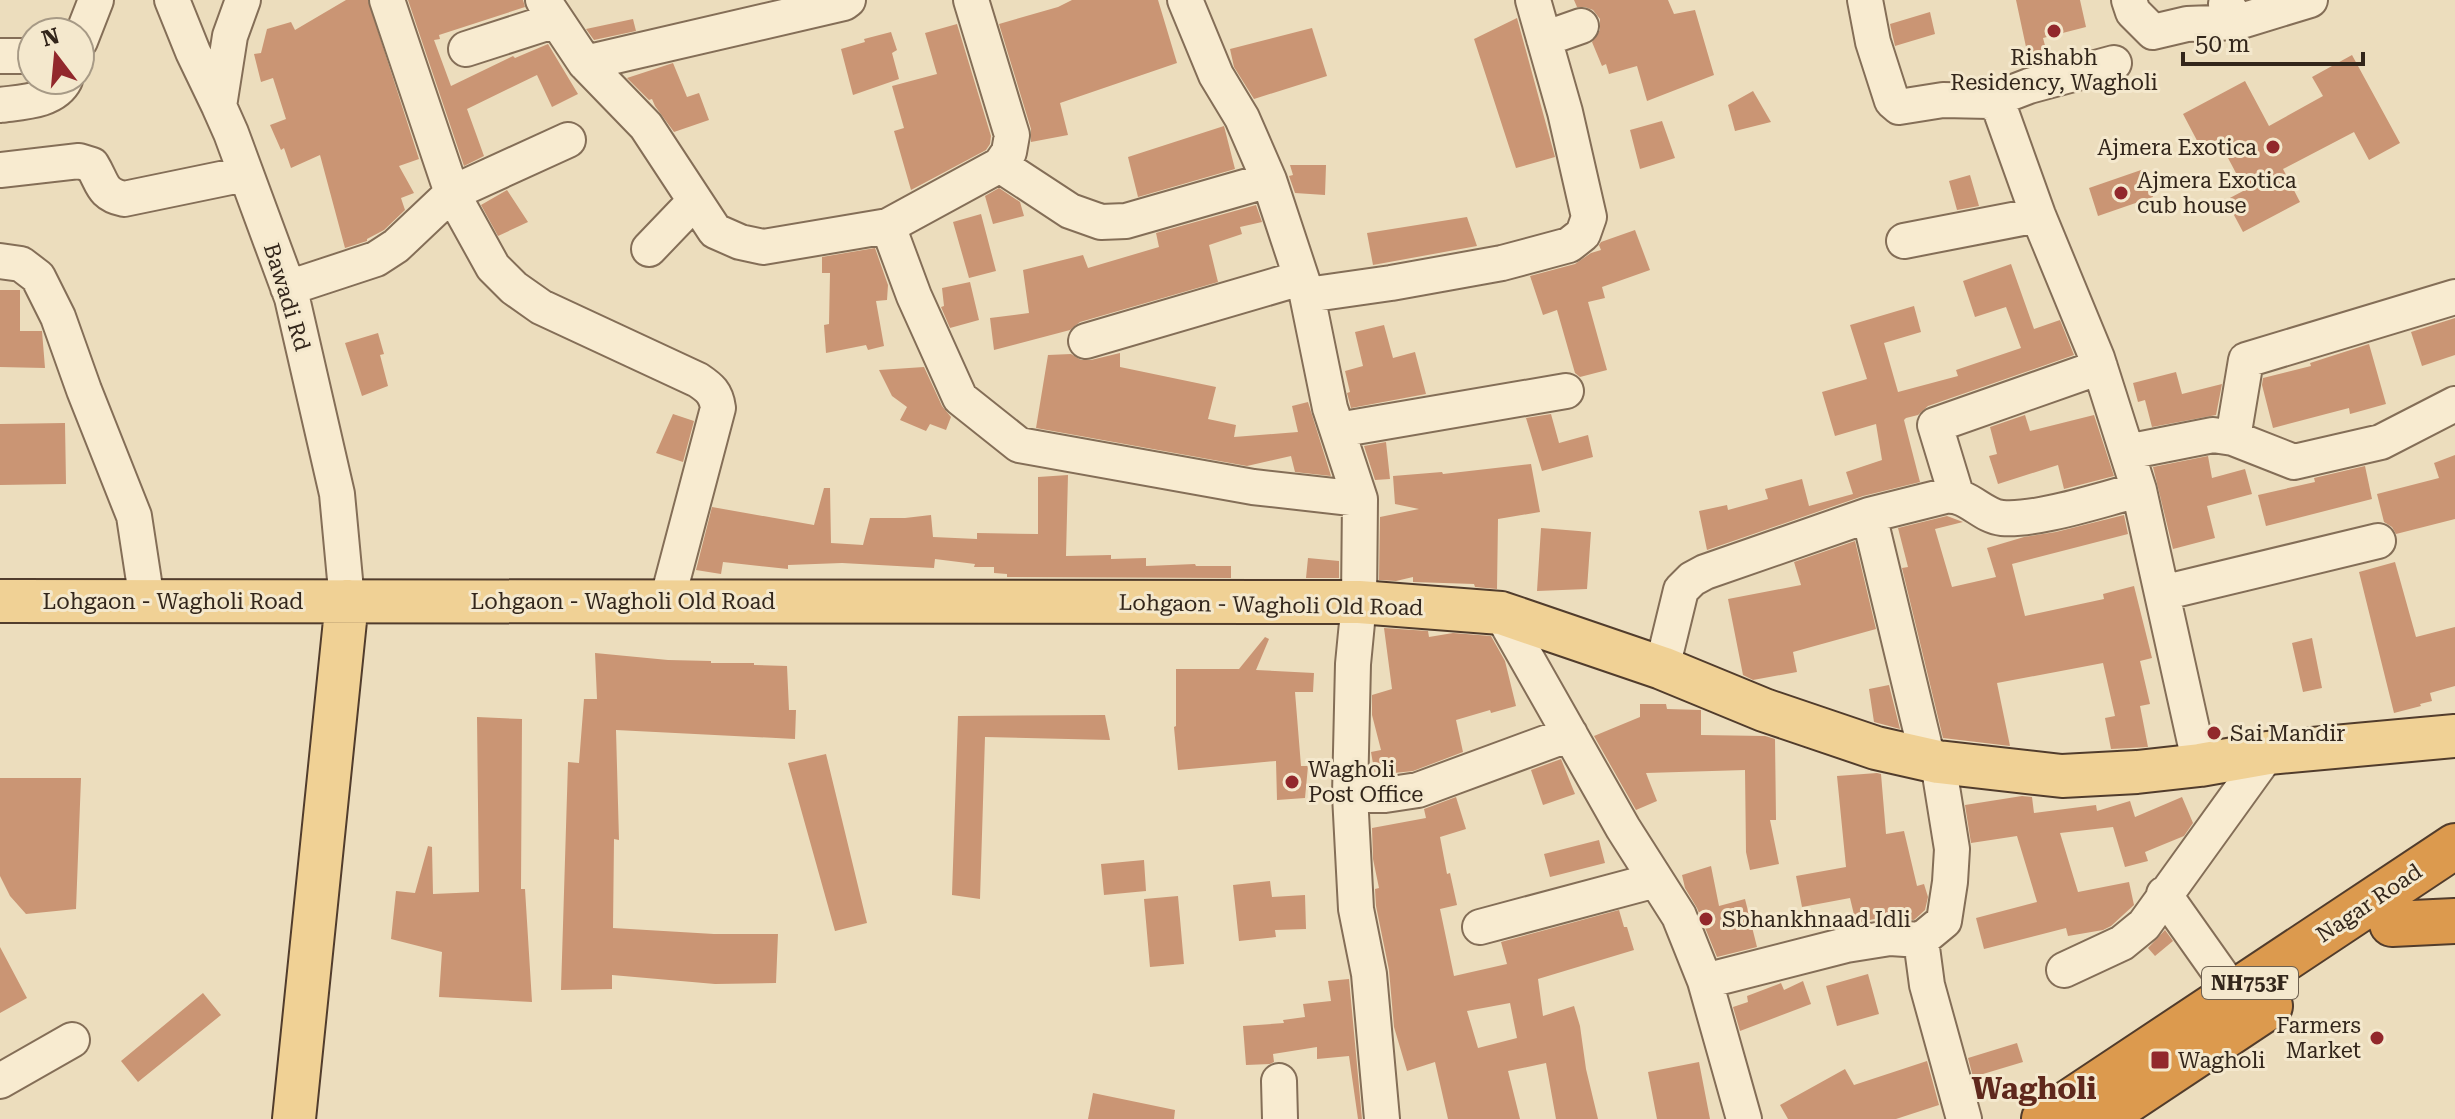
<svg xmlns="http://www.w3.org/2000/svg" width="2455" height="1119" font-family="'Roboto Serif',serif">
<style>
.building{fill:#ca9574;fill-rule:evenodd}
.lines{fill:none;stroke-linecap:round;stroke-linejoin:round}
.minor-casing{stroke:#846e57;stroke-width:38}
.major-casing{stroke:#513c2c;stroke-width:46}
.highway-casing{stroke:#513c2c;stroke-width:48}
.minor{stroke:#f8ebd0;stroke-width:34}
.major{stroke:#f0d195;stroke-width:42}
.highway{stroke:#dc9a4e;stroke-width:44}
.poi-dot{fill:#92282c;stroke:#f4e8cd;stroke-width:3}
.labels{text-anchor:middle;dominant-baseline:central;stroke-width:6;stroke-linejoin:round;paint-order:stroke}
.shield{fill:#f4e8cd;stroke:#6d6050;stroke-width:2}
.shield-label{font-size:20px;font-weight:bold;fill:#33261b}
.poi-label{font-size:22px;fill:#33261b;stroke:#f4e8cd;text-anchor:start}
.street-label{font-size:22px;fill:#33261b;stroke:#f4e8cd}
.district-label{font-size:30px;font-weight:bold;fill:#5f281c;stroke:#f4e8cd}
</style>
<rect width="100%" height="100%" fill="#ecddbd"/>
<path class="building" d="M346,0H368L419,159L399,166L414,193L401,198L405,210L384,230L367,239V241L345,248L320,155L291,168L284,148L281,150L270,125L286,119L273,78L261,82L254,54L261,53L267,29L291,22L295,30Z
M408,0H523L525,7L439,35L440,39L434,40L451,86L513,56L515,58L548,44L578,94L552,107L537,75L467,109L484,156L464,166Z
M1072,0H1158L1177,63L1060,103L1068,135L1031,142V129L999,24L1058,7Z
M1574,0H1668L1674,14L1695,10L1714,75L1647,101L1637,66L1609,74L1606,64L1602,66L1592,42L1600,30V19L1593,10L1585,7H1577Z
M2016,0H2080L2086,27L2043,38L2048,57L2029,61Z
M1930,12L1935,34L1895,46L1890,24Z
M1517,18L1555,157L1516,168L1474,39Z
M633,19L636,31L594,40L586,29Z
M957,24L991,136L990,144L986,150L911,190L894,131L904,128L892,86L937,74L925,33Z
M1312,28L1327,76L1254,99L1234,67L1230,49Z
M891,32L897,50L892,53L899,79L853,95L841,49L865,42L864,39Z
M2352,55L2400,143L2369,160L2354,132L2283,169L2300,202L2243,232L2226,200L2245,190L2219,141L2202,150L2183,114L2245,81L2269,126L2323,96L2312,77Z
M673,63L687,97L699,93L709,120L674,132L655,106L652,99L649,100L627,78Z
M1753,91L1771,122L1735,131L1728,105Z
M1662,121L1675,158L1640,169L1630,130Z
M1224,126L1235,169L1138,197L1128,157Z
M1290,165H1326L1325,195L1295,193L1289,176L1293,175Z
M2144,169L2153,197L2098,216L2089,188Z
M1970,175L1979,206L1957,210L1949,181Z
M999,188L1020,202L1024,216L993,224L985,196Z
M507,190L528,222L498,236L481,205Z
M1256,205L1262,222L1240,227L1242,234L1209,245L1218,282L1080,322L1070,330L994,350L990,318L1029,313L1023,270L1083,255L1088,268L1159,247L1156,233Z
M981,214L996,271L969,278L953,222Z
M1467,217L1477,246L1373,265L1367,233Z
M1635,230L1650,270L1602,287L1605,298L1588,302L1607,370L1580,377L1575,373L1557,310L1543,315L1530,276L1575,264L1591,253L1601,250L1599,245L1601,242Z
M875,248L888,285L887,300L876,301L884,346L868,350L866,345L826,353L824,325L829,324L830,273H822V257Z
M2011,264L2034,329L2060,320L2074,355L1928,406L1918,415L1906,418L1904,420L1920,482L1863,496L1707,550L1699,511L1727,505L1728,510L1768,499L1765,489L1802,479L1809,506L1853,494L1846,472L1882,460L1876,424L1835,436L1822,392L1867,379L1850,325L1914,306L1921,332L1884,343L1898,392L1958,376L1956,370L2021,348L2006,307L1975,317L1963,281Z
M970,282L979,320L950,328L941,307L944,306L942,288Z
M0,290H20V331H42L45,368L0,367Z
M2455,318V355L2422,366L2411,332Z
M1384,325L1393,358L1415,352L1426,394L1351,408L1347,393L1350,392L1345,371L1363,366L1355,332Z
M378,333L384,354L380,355L388,386L362,396L345,343Z
M2369,344L2386,404L2350,414L2349,408L2273,428L2262,385L2263,378L2311,366L2310,363Z
M1120,353V367L1216,387L1208,419L1236,425L1234,437L1298,432L1292,406L1308,402L1331,476L1295,472L1291,456L1247,466L1036,428L1048,355L1071,354L1081,360H1091Z
M924,367L942,406L951,417L946,430L930,424L926,431L900,420L907,407L892,396L879,370Z
M2176,372L2182,394L2222,384L2216,415L2152,427L2145,400L2138,402L2133,383Z
M673,414L694,421L683,462L656,453Z
M1551,414L1559,443L1588,435L1593,457L1542,471L1526,418Z
M2025,415L2030,431L2094,415L2114,476L2064,489L2058,465L1998,484L1989,456L1997,454L1990,427Z
M65,423L66,484L0,485V424Z
M1386,442L1390,479L1375,480L1364,446Z
M2455,455V519L2396,534L2392,527L2384,522L2377,494L2439,478L2434,463Z
M2208,456L2212,478L2245,469L2252,494L2207,506L2215,538L2173,549L2153,467Z
M1531,464L1540,512L1498,519L1497,589L1475,587L1474,584L1413,582V577L1396,581L1379,580L1380,517L1419,509L1395,504L1393,476L1442,472L1443,474Z
M2365,466L2372,499L2266,526L2258,495L2315,482L2314,478Z
M1068,475L1066,556L1111,555V559L1146,558V566L1195,564L1196,566H1231V578L1007,577V574L994,573V567H974L975,564L935,559L934,568L842,563L788,565V569L723,562L721,574L696,570L712,507L814,525L824,488H830L831,543L863,545L870,518H905L931,515L933,537L977,539V533L1038,534V477Z
M2124,515L2128,534L2012,564L2025,616L2104,599L2103,594L2134,586L2152,658L2140,661L2150,704L2140,706L2148,747L2111,749L2105,718L2115,716L2103,663L1997,683L2010,746L1943,738L1902,568L1908,567L1898,528L1947,516L1963,522L1935,529L1952,587L1996,577L1987,548L2024,537L2056,532Z
M1541,528L1591,532L1587,589L1537,591Z
M1855,541L1876,629L1793,652L1797,672L1753,680L1743,675L1728,599L1801,585L1794,562Z
M1308,558L1339,561V578H1306Z
M2395,562L2416,637L2455,627V686L2430,693L2432,701L2420,704L2421,706L2394,713L2359,572Z
M1384,628L1428,631L1429,637L1453,633L1491,636L1505,661L1516,706L1491,713L1490,710L1456,720L1463,752L1413,771L1375,775L1371,752L1381,750L1372,715V695L1392,689Z
M1265,637L1269,639L1256,670L1314,673L1313,692H1295L1301,766H1308L1305,798L1277,800L1276,761L1178,770L1174,727L1176,726V669H1239Z
M2312,638L2322,688L2303,692L2292,643Z
M595,653L668,660L711,661V663H754V665L787,666L789,710H796L795,739L616,730L619,840L614,839L613,928L714,934H778L776,983L715,984L612,975V989L561,990L568,762L579,763L584,699H597Z
M1889,685L1900,729L1874,722L1869,689Z
M1640,704H1666L1667,709L1701,710V735L1765,736L1775,739L1776,820H1770L1779,864L1750,870L1746,852L1745,770L1646,773L1657,801L1636,810L1594,736L1640,717Z
M1105,715L1110,740L985,737L980,899L952,895L958,716Z
M477,717L522,719L521,889H525L532,1002L439,997L442,952L391,939L396,891L415,893L428,846L432,847L433,894L479,892Z
M826,754L867,923L835,931L788,763Z
M1561,759L1575,794L1543,805L1531,770Z
M1877,773L1881,774L1886,834L1904,831L1917,886L1924,884L1928,897L1925,910L1914,920L1904,919L1902,913L1856,923L1850,898L1802,907L1796,876L1846,867L1837,776Z
M0,778H81L76,909L26,914L10,896L0,876Z
M2022,796L2032,797L2034,813L2096,805L2097,811L2130,801L2135,817L2182,797L2193,823L2184,836L2145,852L2148,861L2125,867L2113,827L2060,833L2078,892L2129,882L2134,905L2111,926L2103,930L2068,936L2066,928L1984,949L1976,918L2037,902L2017,836L1971,843L1965,805Z
M1456,797L1466,829L1440,837L1447,874L1450,873L1457,905L1440,909L1454,976L1507,964L1501,942L1619,910L1624,927H1627L1634,950L1538,979L1543,1016L1574,1006L1580,1026L1586,1069L1598,1119H1556L1546,1063L1508,1071L1520,1119H1448L1435,1062L1407,1071L1394,1027L1389,970L1376,906L1375,889L1379,888L1373,859L1372,828L1426,818L1424,809ZM1510,1003L1517,1038L1478,1048L1467,1011Z
M1599,840L1605,863L1550,877L1544,854Z
M1144,860L1146,891L1104,895L1101,864Z
M1711,866L1719,906L1745,899L1757,947L1717,957L1697,908L1685,888L1682,875Z
M1270,881L1272,897L1305,895L1306,929L1275,930L1276,937L1239,941L1233,885Z
M1178,896L1184,964L1150,967L1144,899Z
M2165,930L2173,941L2155,956L2148,948Z
M0,947L27,998L0,1013Z
M1868,974L1879,1014L1837,1026L1826,986Z
M1349,979L1362,1119H1358L1349,1056L1317,1059V1047L1273,1054L1274,1062L1270,1064L1246,1065L1243,1026L1284,1023L1283,1020L1305,1017L1303,1004L1331,1001L1328,981Z
M1803,981L1811,1004L1740,1031L1733,1007L1748,1002L1747,996L1781,983L1784,990Z
M203,993L221,1015L138,1082L121,1061Z
M2017,1043L2023,1062L1973,1077L1968,1058Z
M1927,1061L1939,1105L1896,1119H1788L1780,1105L1845,1069L1854,1085Z
M1699,1062L1710,1119H1657L1648,1072Z
M1093,1093L1175,1110L1174,1119H1088Z"/>
<g class="lines">
<g class="minor-casing">
<path id="minor" d="M172,0L193,52L219,106
M243,0L230,36L219,106L231,133L292,298L337,494L347,601
M387,0L452,193L493,267L514,288L541,307L698,380C710,388 716,393 718,408L667,601
M543,0L585,63L646,126L715,231L740,242L763,247L888,226L914,296L960,398L1019,445L1253,487L1360,499L1330,408L1307,295L1269,180L1242,118L1216,75L1185,0
M1865,0L1873,42L1892,101L1899,107L1943,100L1990,101L2000,109L2038,215L2097,358L2139,490L2200,765
M2129,0L2133,12L2153,32L2187,24L2238,22
M2226,4L2238,22L2310,0
M1544,39L1581,26
M80,41L96,0
M466,49L556,20
M0,56H30
M585,63L844,3L848,0
M1990,101L2029,86L2114,63
M0,105C21,102 54,102 65,80
M1000,165L1070,211L1101,222L1126,221L1269,180
M0,170L79,161L92,165C103,183 101,194 124,199L245,174
M888,226L1000,165L1009,152L1012,135L971,0
M1904,241L2038,215
M649,249L695,201
M0,261L21,264L38,277L58,317L84,390L134,516L147,601
M288,288L376,259L396,246L452,193L568,140
M1307,295L1391,283L1502,263L1569,245L1583,234L1589,217L1565,112L1533,0
M1086,341L1301,278
M1338,430L1566,391
M2233,438L2246,360L2455,297
M2127,452L2213,435L2233,438L2294,462L2381,442L2455,404
M1956,494L1935,425L2100,367
M1360,499L1359,602L1353,664L1350,795L1356,909L1369,974L1382,1119
M1869,515L1928,760
M2162,593L2378,541
M1501,613L1623,828L1679,916L1705,981L1744,1119
M1662,668L1681,590L1692,579L1705,572L1869,515L1945,496C1968,493 1981,516 2002,518C2038,521 2102,499 2139,490
M1350,795H1385L1418,790L1570,734
M2164,894L2234,993
M1480,927L1656,880
M1921,940L1944,921L1950,882L1952,849L1938,762
M2064,970L2122,943L2144,925L2268,753
M1705,981L1846,945L1890,938L1921,940L1927,985L1964,1119
M0,1081L72,1040
M1279,1081L1280,1119"/>
</g>
<g class="major-casing">
<path id="major" d="M0,601L1359,602L1501,613L1662,668L1764,710L1876,748L1938,762L2062,776L2137,772L2200,765L2268,753L2455,736
M294,1119L347,601"/>
</g>
<g class="highway-casing">
<path id="highway" d="M2392,924L2455,921
M2044,1119L2455,846
M2100,1119L2270,1006"/>
</g>
<use href="#minor" class="minor"/>
<use href="#major" class="major"/>
<use href="#highway" class="highway"/>
</g>
<g class="poi-dot">
<circle cx="2054" cy="31" r="8"/>
<circle cx="2273" cy="147" r="8"/>
<circle cx="2121" cy="193" r="8"/>
<circle cx="2214" cy="733" r="8"/>
<circle cx="1292" cy="782" r="8"/>
<circle cx="1706" cy="919" r="8"/>
<circle cx="2377" cy="1038" r="8"/>
<rect x="2150" y="1050" width="20" height="20" rx="4"/>
</g>
<g class="labels">
<rect class="shield" x="2202" y="967" width="96" height="32" rx="6"/>
<g class="shield-label">
<text x="2250" y="983">NH753F</text>
</g>
<g class="poi-label">
<text x="2054" y="57" text-anchor="middle">Rishabh<tspan x="2054" dy="25">Residency, Wagholi</tspan></text>
<text x="2257" y="147" text-anchor="end">Ajmera Exotica</text>
<text x="2137" y="180">Ajmera Exotica<tspan x="2137" dy="25">cub house</tspan></text>
<text x="2230" y="733">Sai Mandir</text>
<text x="1308" y="769">Wagholi<tspan x="1308" dy="25">Post Office</tspan></text>
<text x="1722" y="919">Sbhankhnaad Idli</text>
<text x="2361" y="1025" text-anchor="end">Farmers<tspan x="2361" dy="25">Market</tspan></text>
<text x="2178" y="1060">Wagholi</text>
</g>
<g class="street-label">
<text transform="translate(287 297) rotate(73)">Bawadi Rd</text>
<text x="173" y="601">Lohgaon - Wagholi Road</text>
<text x="623" y="601">Lohgaon - Wagholi Old Road</text>
<text transform="translate(1271 605) rotate(1)">Lohgaon - Wagholi Old Road</text>
<text transform="translate(2369 903) rotate(-34)">Nagar Road</text>
</g>
<g class="district-label">
<text x="2034" y="1088">Wagholi</text>
</g>
</g>
<g transform="translate(56 56) rotate(344)"><circle r="38" fill="#f4e8cd" stroke="#a79a86" stroke-width="2"/>
<path d="M0-6L14 30L0 20L-14 30Z" fill="#92282c"/>
<text y="-12" font-size="22" font-weight="bold" text-anchor="middle" fill="#33261b">N</text>
</g>
<path d="M2183 52v12h180v-12" fill="none" stroke="#33261b" stroke-width="4"/>
<text x="2195" y="52" font-size="24" fill="#33261b" stroke="#f4e8cd" stroke-width="6" paint-order="stroke">50 m</text>
</svg>
